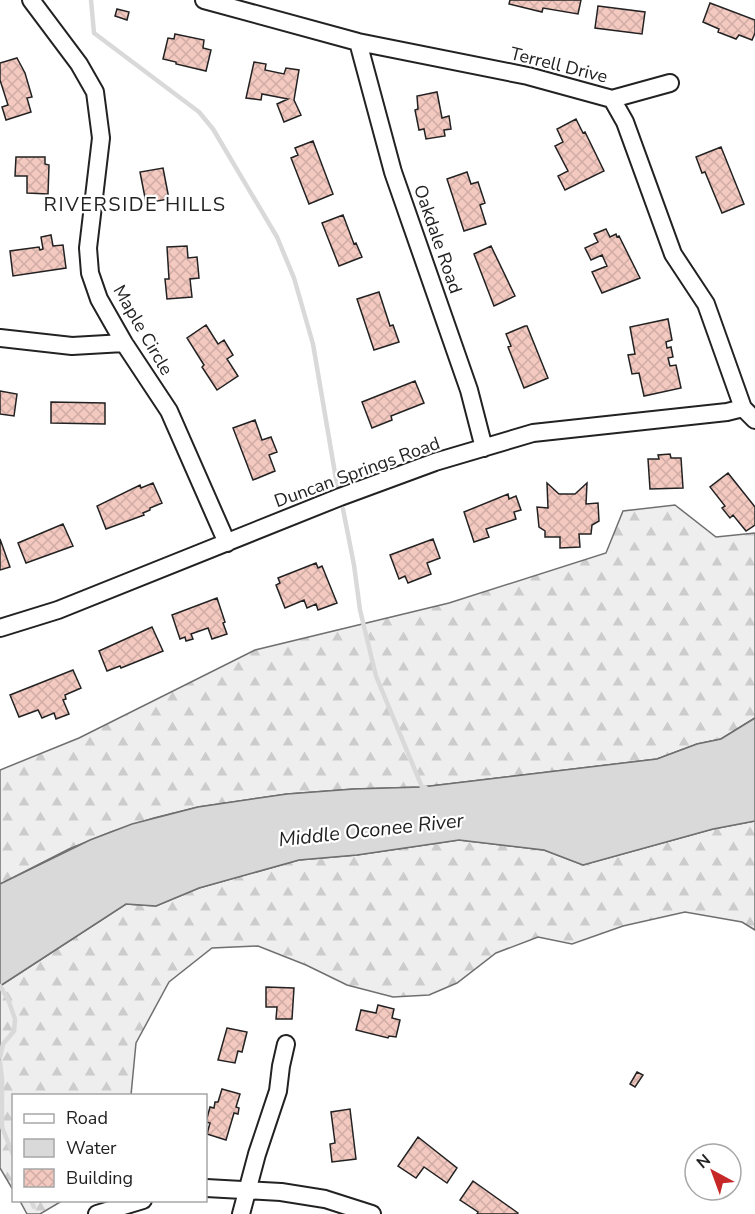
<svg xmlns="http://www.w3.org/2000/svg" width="755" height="1214" font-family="'Nunito Sans',sans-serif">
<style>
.forest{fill:url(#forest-firs);stroke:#6f6f6f;stroke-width:1.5}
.water{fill:#d9d9d9;stroke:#6f6f6f;stroke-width:1.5}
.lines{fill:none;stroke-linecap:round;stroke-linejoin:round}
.stream{stroke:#d9d9d9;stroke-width:4.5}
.building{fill:url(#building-cross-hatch);stroke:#222;stroke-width:1.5}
.minor-casing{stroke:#222;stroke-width:20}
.minor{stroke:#fff;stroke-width:16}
.labels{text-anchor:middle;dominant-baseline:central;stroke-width:4.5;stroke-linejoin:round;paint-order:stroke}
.street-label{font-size:18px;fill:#222;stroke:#fff}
.neighbourhood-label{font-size:20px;letter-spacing:1.5px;fill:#222;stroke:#fff}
.water-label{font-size:20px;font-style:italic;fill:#222;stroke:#fff}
</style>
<defs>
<pattern id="forest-firs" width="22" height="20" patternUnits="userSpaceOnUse" patternTransform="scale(1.5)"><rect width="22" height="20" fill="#eee"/><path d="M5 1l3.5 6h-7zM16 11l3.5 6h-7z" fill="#ccc"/></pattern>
<pattern id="building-cross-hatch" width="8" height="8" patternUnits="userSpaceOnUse" patternTransform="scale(1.5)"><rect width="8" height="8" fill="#f3c9c0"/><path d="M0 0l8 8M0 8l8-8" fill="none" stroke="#d0aca5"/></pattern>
</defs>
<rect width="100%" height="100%" fill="#fff"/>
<path class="forest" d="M675,505L716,537L755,533V718L721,739L697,744L657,759L422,787L354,789L287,794L198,807L154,818L111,832L69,849L0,884V770L79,738L255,650L449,603L606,553L623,511Z
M755,821V930L742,922L685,912L623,926L572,944L538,937L496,953L457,983L429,995L393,997L347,985L306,965L258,946L212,948L169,982L136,1043L131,1095L14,1096L13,1190L0,1168V986L126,904L156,906L199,888L299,860L357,855L459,840L544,850L583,865L713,829Z
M20,1201H62L40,1214H27Z"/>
<path class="water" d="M755,718V821L713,829L583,865L544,850L459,840L357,855L299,860L199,888L156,906L126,904L0,986V884L90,840L132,824L198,807L287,794L354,789L422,787L657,759L697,744L721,739Z"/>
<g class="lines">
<path class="stream" d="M91,0L94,33L199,112L213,129L277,237L294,278L313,344L337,485
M343,509L354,565L360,610L376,676L422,787L426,788
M0,986L8,999L15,1019L14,1031L3,1044L0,1057
M0,1062L2,1079V1127L14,1157
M31,1200L34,1207"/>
</g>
<path class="building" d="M510,0H581L578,14L543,8L542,12L509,4Z
M710,3L755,20V33L752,40L739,35L736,39L718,32L719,29L703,22Z
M598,6L645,12L642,34L595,28Z
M117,9L129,12L127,20L115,16Z
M175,34L204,40L203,48L211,50L206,71L176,64V62L163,59L168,38L174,39Z
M17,58L25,73L32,97L27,98L31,112L6,120L2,107L8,105L0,80V63Z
M254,62L266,64L265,70L284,74L286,68L299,70L294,100L301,115L284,122L277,104L288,99L262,94L261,100L246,98Z
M437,92L442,118L449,116L451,129L444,130L445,136L426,139L424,129L419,130L415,110L418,109L417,96Z
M576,119L583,133L585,132L604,171L565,190L558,176L568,171L555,146L563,142L557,129Z
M313,141L333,194L309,204L291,158L298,155L295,148Z
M721,147L744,204L722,213L705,172L702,173L696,157Z
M16,157H45V164L49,165L48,194L27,193V176H15Z
M163,168L169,199L146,203L140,172Z
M467,172L471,184L478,182L485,203L480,205L486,224L464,231L447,179Z
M343,215L354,244L356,243L362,257L339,266L322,223Z
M606,229L610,237L616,234L617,237L619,236L640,278L602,293L592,272L607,266L602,255L591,260L585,248L598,242L594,234Z
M51,235L53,246L63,245L66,268L13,276L10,251L39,247L40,250L43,249L41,237Z
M187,246L188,258L197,257L198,267L199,278L190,279L192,297L167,299L165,279H169L167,247Z
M491,246L515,296L494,306L474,254Z
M379,292L390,326L393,325L399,342L374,350L357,299Z
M668,319L672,340L666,342L667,348L671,347L673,357L668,358L670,366L676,365L681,388L644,396L639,373L632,374L628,355L635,354L630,327Z
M206,325L218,344L224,340L233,355L227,359L238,376L217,390L202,367L204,365L187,338Z
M525,326H527L548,378L524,388L508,347L511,346L506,334Z
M415,381L424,403L391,416L392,420L372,428L362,402Z
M0,391L17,394L14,416L0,414Z
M51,402L105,403V424L51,423Z
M255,420L262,440L271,437L277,452L269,455L275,471L253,480L233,428Z
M670,454L671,458H681L683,488L650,489L648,459H659L658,455Z
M728,473L755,507V525L746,531L733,515L730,518L722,508L725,506L710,487Z
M153,483L162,503L150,508V510L143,513L144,515L106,529L97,506L140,485L141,488Z
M547,483L559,494H575L587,483L586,504L598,503L599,521L592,525L591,534H579L580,547L560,548V537H545V531L539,527L537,507L548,508Z
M508,494L509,499L516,496L521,510L514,512L516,519L486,529L489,537L474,542L464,512Z
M63,524L73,546L26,563L18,543Z
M0,539L10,567L0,570Z
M433,539L440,558L427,563L431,574L408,583L405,576L399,579L390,555Z
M316,563L318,568L322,566L337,603L318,610L316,604L307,608L304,600L285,608L276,585L280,583L278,578Z
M217,598L225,622L223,623L227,634L212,639L208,628L191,634L193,639L186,641L185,637L180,639L172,615Z
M152,627L163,651L121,668L120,666L107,671L99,651Z
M73,670L81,688L65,695L66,699L63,700L69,714L56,719L54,713L42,718L38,710L19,717L10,695Z
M266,987L294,988L292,1019H276L277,1007H266Z
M378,1005L394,1009L392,1018L400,1020L396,1037L389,1036L388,1038L356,1030L361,1010L376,1013Z
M227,1028L247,1032L242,1052L238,1051L235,1063L218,1060Z
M637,1072L643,1075L635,1087L630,1084Z
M222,1089L240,1094L236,1107L239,1108L238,1114L234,1113L226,1140L207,1134L210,1123L206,1122L210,1107L214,1108L215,1102H218Z
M350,1109L356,1159L332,1162L330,1144L335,1143L331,1112Z
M418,1137L457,1168L447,1183L424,1167L416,1178L398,1166Z
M473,1181L518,1213L517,1214H477L478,1212L460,1200Z"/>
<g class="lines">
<g class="minor-casing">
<path id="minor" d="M31,0L79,64L95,92L101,138L88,248L90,273L99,299L124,343L169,411L227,543
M204,0L358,42L528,76L612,99L625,122L673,254L706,304L743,408L755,420
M358,42L393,172L469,390L484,448
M612,99L670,83
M0,338L72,346L124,343
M0,628L58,610L340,497L435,462L533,433L727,412L743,408
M206,1188L281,1192L325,1199L372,1214
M97,1214L143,1200
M241,1214L257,1154L278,1091L281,1066L286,1044"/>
</g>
<use href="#minor" class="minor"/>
</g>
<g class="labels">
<g class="street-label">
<text transform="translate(559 65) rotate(14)">Terrell Drive</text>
<text transform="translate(438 239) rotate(71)">Oakdale Road</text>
<text transform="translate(143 330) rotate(60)">Maple Circle</text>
<text transform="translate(357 472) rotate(-20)">Duncan Springs Road</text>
</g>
<g class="neighbourhood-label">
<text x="135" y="204">RIVERSIDE HILLS</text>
</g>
<g class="water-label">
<text transform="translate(371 830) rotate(-6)">Middle Oconee River</text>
</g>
</g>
<rect x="12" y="1094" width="195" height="108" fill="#ffffff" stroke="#a7a7a7" stroke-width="1.5"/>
<rect x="24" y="1114" width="30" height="9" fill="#ffffff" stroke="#a7a7a7" stroke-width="1.5"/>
<text x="66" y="1124" font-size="18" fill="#222222">Road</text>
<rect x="24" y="1139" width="30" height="18" fill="#d9d9d9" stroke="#a7a7a7" stroke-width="1.5"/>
<text x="66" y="1154" font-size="18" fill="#222222">Water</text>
<rect x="24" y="1169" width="30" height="18" fill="url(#building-cross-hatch)" stroke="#a7a7a7" stroke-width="1.5"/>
<text x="66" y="1184" font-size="18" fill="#222222">Building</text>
<g transform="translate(713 1172) rotate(319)"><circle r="28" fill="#ffffff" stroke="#a7a7a7" stroke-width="1.5"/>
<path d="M0-4.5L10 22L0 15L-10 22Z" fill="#c62828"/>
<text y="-9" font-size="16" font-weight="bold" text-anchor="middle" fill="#222222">N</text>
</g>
</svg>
